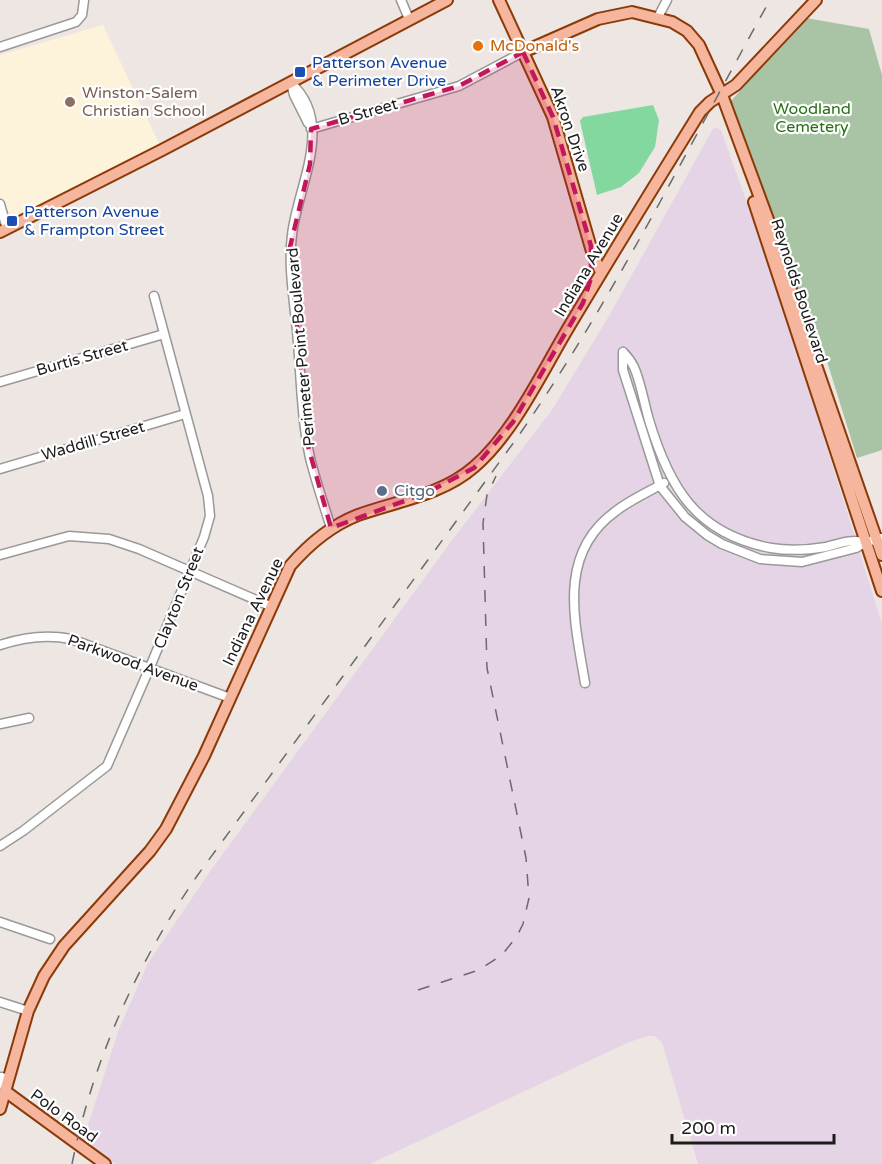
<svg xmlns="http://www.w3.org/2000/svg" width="882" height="1164" font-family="'Varela Round',sans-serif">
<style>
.industrial{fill:#e4d4e5}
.education{fill:#fdf3da}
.cemetery{fill:#a8c4a4}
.pitch{fill:#83d89f}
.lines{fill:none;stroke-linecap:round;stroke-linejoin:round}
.minor-casing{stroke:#999;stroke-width:11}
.major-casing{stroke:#8b3a08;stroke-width:14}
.minor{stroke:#fff;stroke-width:8}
.major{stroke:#f6b69d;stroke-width:10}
.rail{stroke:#6a6a6a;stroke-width:1.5;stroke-dasharray:12 12;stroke-linecap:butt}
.marked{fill:#c2185b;fill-opacity:0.2;stroke:#c2185b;stroke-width:4.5;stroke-dasharray:12 8;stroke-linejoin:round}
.food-dot{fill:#e8710a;stroke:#fff;stroke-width:2}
.transit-dot{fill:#1a4fb4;stroke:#fff;stroke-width:2}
.education-dot{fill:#8d6e63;stroke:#fff;stroke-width:2}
.service-dot{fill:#5c6f8a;stroke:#fff;stroke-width:2}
.labels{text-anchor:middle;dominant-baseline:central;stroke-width:4.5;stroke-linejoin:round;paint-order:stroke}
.food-label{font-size:16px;fill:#c56008;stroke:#fff;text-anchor:start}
.transit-label{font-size:16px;fill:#164399;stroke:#fff;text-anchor:start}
.education-label{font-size:16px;fill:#785e54;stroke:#fff;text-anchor:start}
.park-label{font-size:16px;fill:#247211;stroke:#fff}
.street-label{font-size:16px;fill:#1c1c1c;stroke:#fff}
.service-label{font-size:16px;fill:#4e5e75;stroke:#fff;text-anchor:start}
</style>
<rect width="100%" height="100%" fill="#ede6e2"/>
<path class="industrial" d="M714,127L721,130L776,284L882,624V1164H698L662,1042L654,1036H648L629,1042L370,1164H115L83,1141L119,1029L148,963L211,870L453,539L552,410L609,316Z"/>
<path class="education" d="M103,25L162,150L0,232V55Z"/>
<path class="cemetery" d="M806,18L869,29L882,75V450L857,458L817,329L808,331L777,229L730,102Z"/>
<path class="pitch" d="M653,105L659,120L655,147L639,173L621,187L597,195L580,121L583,117Z"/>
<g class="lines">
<g class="minor-casing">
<path id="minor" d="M401,0L409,19
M658,17L667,0
M0,47L76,22L82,15L84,0
M291,83C336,124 297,187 292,235C288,266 294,300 297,331C301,373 301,417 310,458C316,482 324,505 331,528
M291,83L294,95L308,123
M311,129L459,86L523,52
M0,204L7,229
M623,352V370L660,486L685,517L707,535L722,544L760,559L802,562L856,548L866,542L882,538
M623,352C627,356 631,361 634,367C641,383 644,403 649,420C669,487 696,534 771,548C789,551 808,550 826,547C841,543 850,539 866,542
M0,382L164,334
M0,469L185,414
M0,555L69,536L109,539L139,549L270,606
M0,645C24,637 47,634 71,639L230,698
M585,683C575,622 556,554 616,511C630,500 648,492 664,483
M0,724L29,718
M0,846L23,831L107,766L150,667L204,537L210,516L208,496L154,296
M0,922L50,939
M0,1002L28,1011
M0,1077H2L5,1091"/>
</g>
<g class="major-casing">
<path id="major" d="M499,0L553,117L593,255L601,272
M523,52L598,19L632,12L672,22L687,31L699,45L722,95L770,225L810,348L882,555
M754,202L882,591
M0,232L162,150L447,0
M5,1091L105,1164
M0,1109L28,1011L44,976L64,946L150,851L166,829L204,756L290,566C309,544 330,526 358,515C397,501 442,495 474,467C514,433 543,370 570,325C613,253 656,183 700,112L710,102L736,85L816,0"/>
</g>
<use href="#minor" class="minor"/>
<use href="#major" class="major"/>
<path class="rail" d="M418,990L479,970L502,955L517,936L523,924L529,898L526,858L487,668L483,523L487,495L496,476
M72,1164C93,1059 137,964 197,876L517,438C613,300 688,147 770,0"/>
</g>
<path class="marked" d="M523,52L553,117L591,246V278L583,303L513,422L474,468L426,493L331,528L308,446L290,247L310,164L311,129L459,86Z"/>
<circle class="food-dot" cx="478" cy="46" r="6"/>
<g class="transit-dot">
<rect x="294" y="66" width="12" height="12" rx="3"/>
<rect x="6" y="215" width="12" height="12" rx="3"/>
</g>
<circle class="education-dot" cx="70" cy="102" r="6"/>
<circle class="service-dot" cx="382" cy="491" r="6"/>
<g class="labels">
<g class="food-label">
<text x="490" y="46">McDonald's</text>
</g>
<g class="transit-label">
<text x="312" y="63">Patterson Avenue<tspan x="312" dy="18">&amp; Perimeter Drive</tspan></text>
<text x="24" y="212">Patterson Avenue<tspan x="24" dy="18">&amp; Frampton Street</tspan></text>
</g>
<g class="education-label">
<text x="82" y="93">Winston-Salem<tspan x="82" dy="18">Christian School</tspan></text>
</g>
<g class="park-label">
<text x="812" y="109">Woodland<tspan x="812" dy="18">Cemetery</tspan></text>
</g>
<g class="street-label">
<text transform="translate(368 112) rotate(-16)">B Street</text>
<text transform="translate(570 129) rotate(71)">Akron Drive</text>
<text transform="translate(589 265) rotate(-59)">Indiana Avenue</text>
<text transform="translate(799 291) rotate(72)">Reynolds Boulevard</text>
<text transform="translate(301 347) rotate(-95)">Perimeter Point Boulevard</text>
<text transform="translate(82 358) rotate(-16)">Burtis Street</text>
<text transform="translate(93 441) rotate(-16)">Waddill Street</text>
<text transform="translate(179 598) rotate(-68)">Clayton Street</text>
<text transform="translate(253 612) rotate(-64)">Indiana Avenue</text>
<text transform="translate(133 663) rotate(20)">Parkwood Avenue</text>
<text transform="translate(64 1116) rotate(36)">Polo Road</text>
</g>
<g class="service-label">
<text x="394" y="491">Citgo</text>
</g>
</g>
<path d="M672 1134v9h162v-9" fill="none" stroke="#1c1c1c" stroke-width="3"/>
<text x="681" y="1134" font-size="18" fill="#1c1c1c" stroke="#ffffff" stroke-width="4.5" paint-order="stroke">200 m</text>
</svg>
